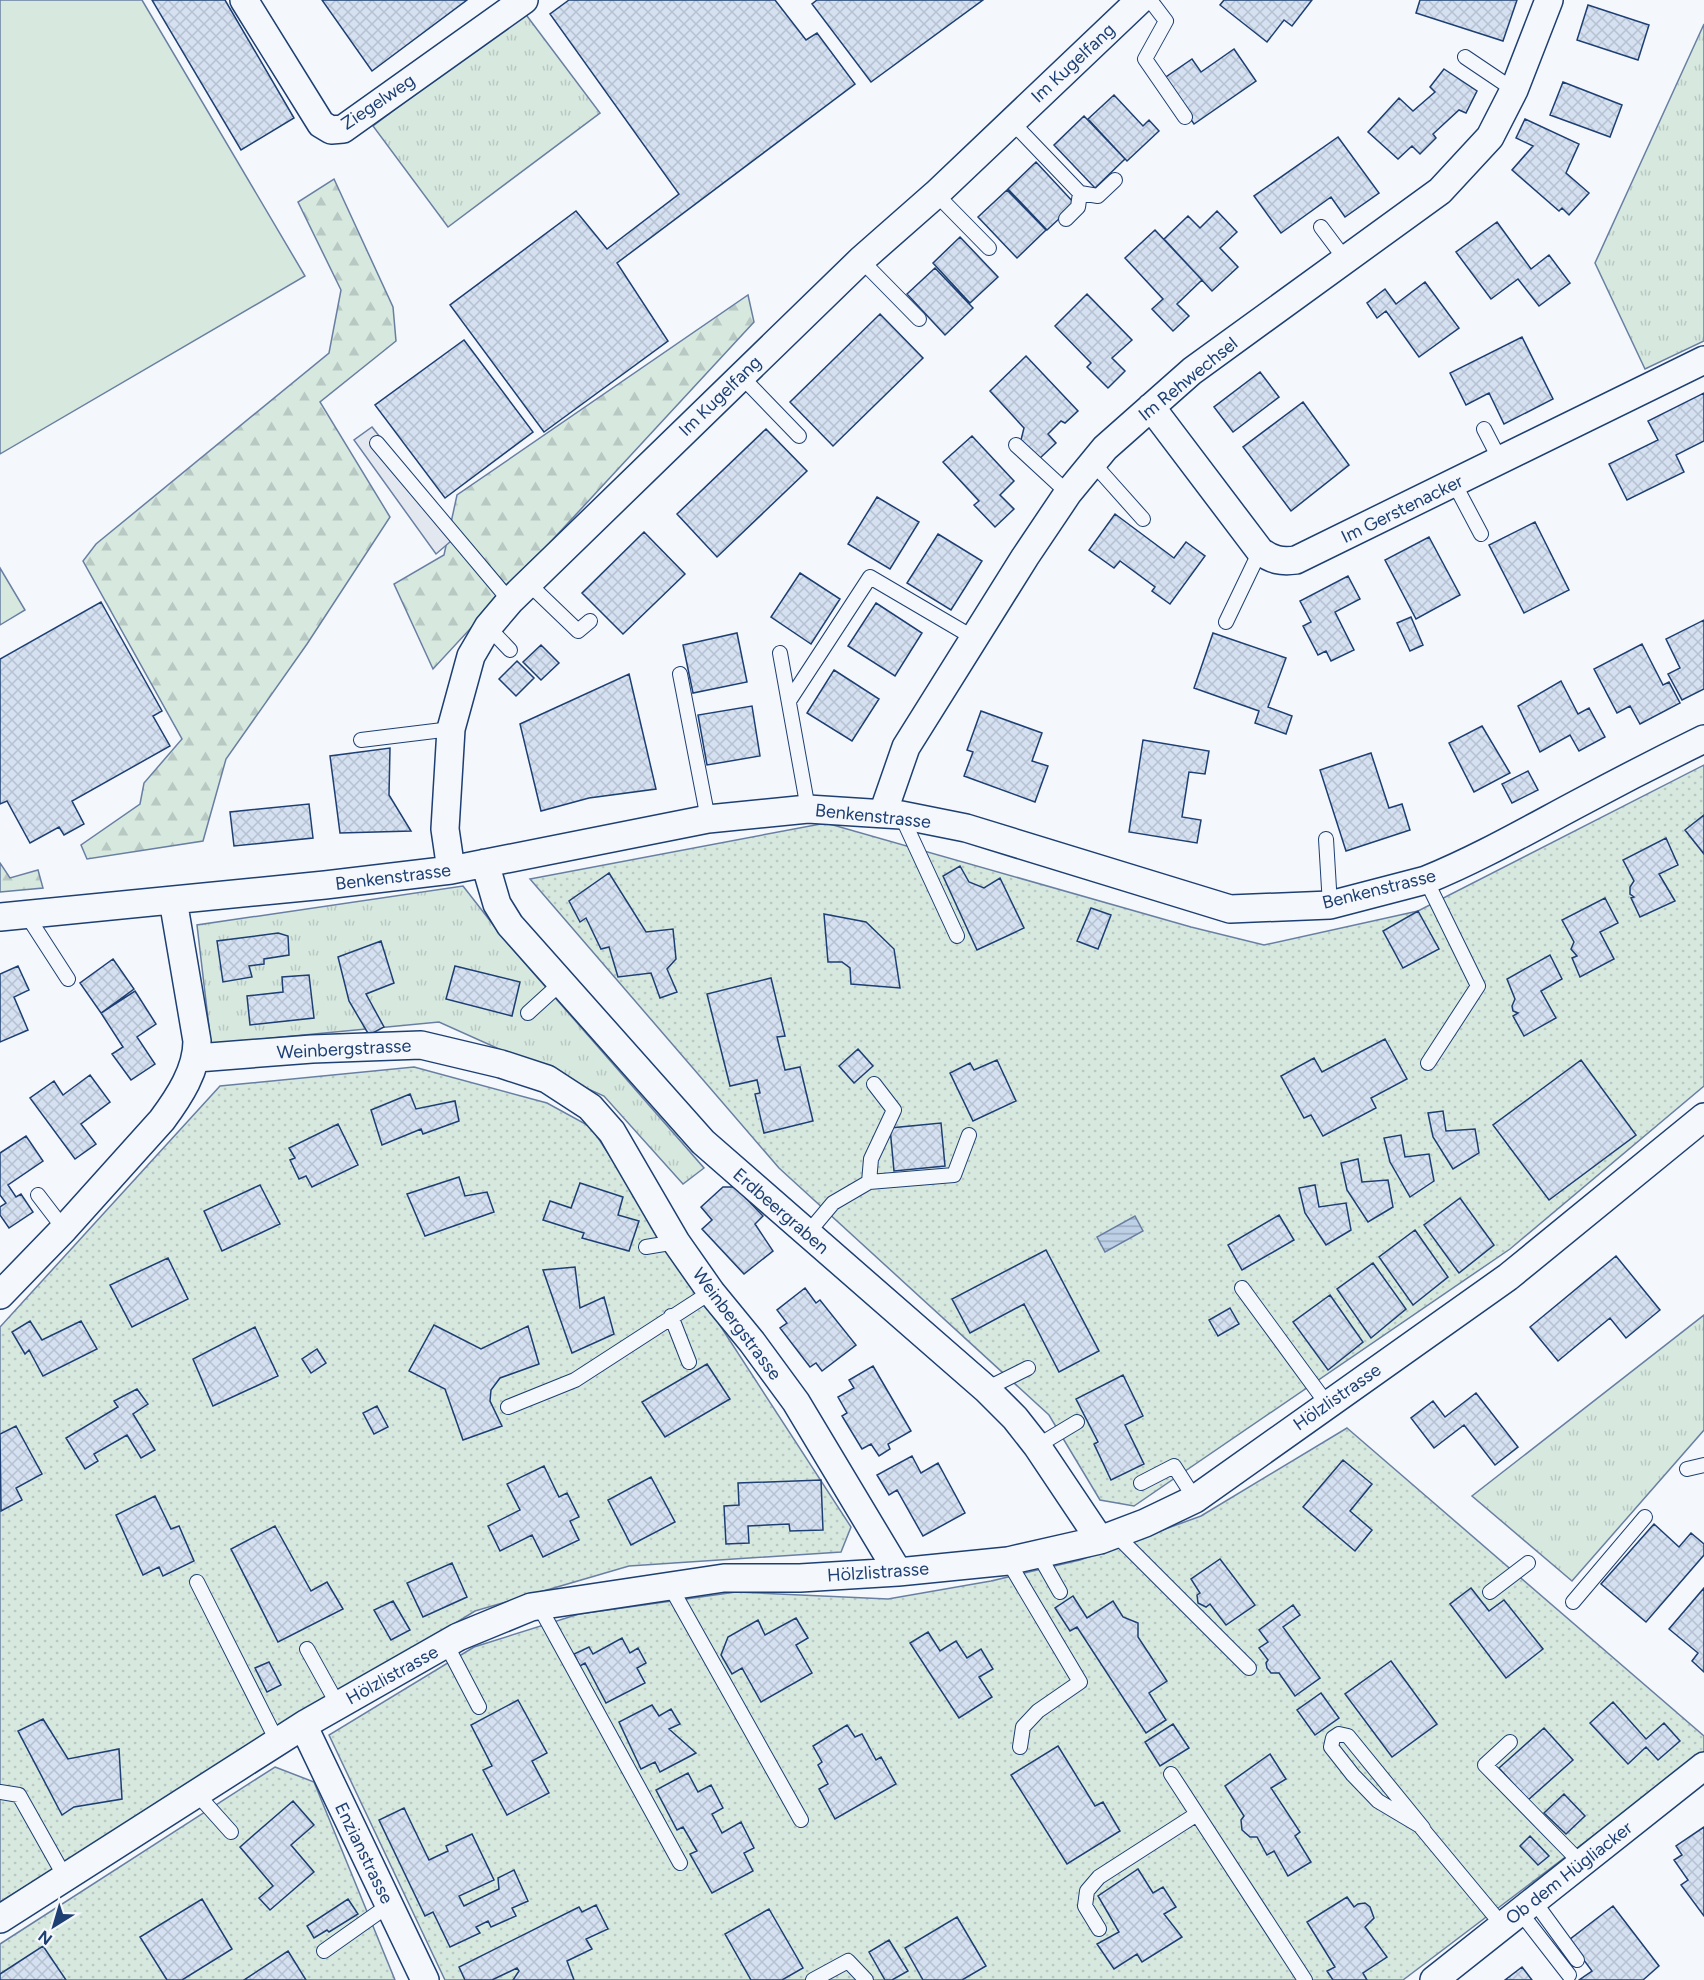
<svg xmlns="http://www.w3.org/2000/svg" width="1704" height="1980" font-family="Figtree,sans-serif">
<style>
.grass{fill:url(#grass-tufts);stroke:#687fa3;stroke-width:1.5}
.forest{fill:url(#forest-firs);stroke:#687fa3;stroke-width:1.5}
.garden{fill:url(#garden-dots);stroke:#687fa3;stroke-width:1.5}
.pitch{fill:#d7e8df;stroke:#687fa3;stroke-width:1.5}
.parking{fill:#e3e8f0;stroke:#687fa3;stroke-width:1.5}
.water{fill:url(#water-rules);stroke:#687fa3;stroke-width:1.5}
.building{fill:url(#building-cross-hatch);stroke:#1d3f73;stroke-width:1.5}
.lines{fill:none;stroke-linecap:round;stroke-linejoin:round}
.lane-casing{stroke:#1d3f73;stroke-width:16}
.street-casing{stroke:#1d3f73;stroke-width:30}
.lane{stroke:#f4f7fb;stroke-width:14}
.street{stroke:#f4f7fb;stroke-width:27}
.labels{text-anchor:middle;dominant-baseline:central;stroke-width:4.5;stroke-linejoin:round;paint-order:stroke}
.street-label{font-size:18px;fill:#1d3f73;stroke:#f4f7fb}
</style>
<defs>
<pattern id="grass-tufts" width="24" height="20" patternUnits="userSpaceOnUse" patternTransform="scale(1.5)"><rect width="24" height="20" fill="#d7e8df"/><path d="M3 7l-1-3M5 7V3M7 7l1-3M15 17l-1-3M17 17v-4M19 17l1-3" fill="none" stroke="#b8c8c3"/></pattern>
<pattern id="forest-firs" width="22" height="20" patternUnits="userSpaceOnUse" patternTransform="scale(1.5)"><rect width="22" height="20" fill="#d7e8df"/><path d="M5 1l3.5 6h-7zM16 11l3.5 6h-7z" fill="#b8c8c3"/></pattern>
<pattern id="garden-dots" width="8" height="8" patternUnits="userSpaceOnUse" patternTransform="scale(1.5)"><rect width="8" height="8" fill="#d7e8df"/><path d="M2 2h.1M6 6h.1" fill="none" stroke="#b8c8c3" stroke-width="1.8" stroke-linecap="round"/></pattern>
<pattern id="water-rules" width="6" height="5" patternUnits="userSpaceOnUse" patternTransform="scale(1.5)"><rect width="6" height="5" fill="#bed0e5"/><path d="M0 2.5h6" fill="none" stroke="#9aaabe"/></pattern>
<pattern id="building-cross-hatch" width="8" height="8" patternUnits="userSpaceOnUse" patternTransform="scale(1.5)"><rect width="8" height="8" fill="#d5e0f0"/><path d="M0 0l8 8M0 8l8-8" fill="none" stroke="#b6c1d1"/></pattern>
</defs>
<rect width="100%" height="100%" fill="#f4f7fb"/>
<path class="grass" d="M524,12L600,113L448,227L373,126Z
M1704,24V341L1645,369L1595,263Z
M463,886L509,945L704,1168L683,1184L604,1096L439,1022L211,1044L197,925Z
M1704,1315V1430L1572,1581L1472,1496Z"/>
<path class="forest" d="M334,179L393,307L396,341L320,402L390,517L307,644L226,759L203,841L87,859L81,845L140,804L144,783L182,739L83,561L96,544L329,353L341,290L298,202Z
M748,295L754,322L433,669L394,584L444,555L457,495Z
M0,863L10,878L38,870L43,888L0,892Z"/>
<path class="garden" d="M1704,765V1086L1510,1249L1134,1506L1100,1500L1049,1415L779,1168L530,879L826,823L1191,927L1264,945L1418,911Z
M414,1067L547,1103L591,1127L851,1527L841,1552L629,1566L475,1611L0,1902V1327L220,1086Z
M1347,1428L1704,1736V1752L1403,1980H445L329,1735L474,1647L579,1614L736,1592L888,1599L991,1581L1080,1560L1201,1516Z
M275,1767L314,1782L395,1980H0V1944Z"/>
<path class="pitch" d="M0,0H142L305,276L0,454Z
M0,568L25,610L0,625Z"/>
<path class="parking" d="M372,427L458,535L436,554L354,440Z"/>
<path class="water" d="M1135,1216L1143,1231L1105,1252L1097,1237Z"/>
<path class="building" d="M152,0H225L294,118L241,150Z
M322,0H467L372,71Z
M569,0H775L806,40L817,33L855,84L617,263L668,341L544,432L450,305L576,211L607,249L679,194L550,14Z
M817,0H983L871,82L812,4Z
M1224,0H1312L1292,26L1284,20L1267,42L1220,5Z
M1420,0H1517L1503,41L1416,13Z
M1588,5L1649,25L1638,60L1577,40Z
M1234,49L1256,81L1194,124L1163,79L1192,59L1201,72Z
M1444,69L1477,91L1466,113L1459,110L1433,134L1436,138L1420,154L1412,146L1398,159L1368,132L1399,98L1413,111L1435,92L1430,87Z
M1563,82L1622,105L1610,137L1550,115Z
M1114,95L1143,126L1149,120L1159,131L1127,161L1088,119Z
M1084,116L1125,159L1095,188L1054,145Z
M1525,119L1579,144L1566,173L1589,193L1569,215L1562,208L1559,211L1512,170L1533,146L1516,138Z
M1338,137L1379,193L1345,217L1331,197L1281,233L1254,196Z
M1036,162L1075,204L1047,230L1008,189Z
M1007,190L1046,230L1017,258L978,217Z
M1217,211L1237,232L1220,248L1238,267L1212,291L1164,239L1188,216L1200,228Z
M1497,222L1531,269L1549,255L1570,283L1539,306L1518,279L1491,299L1456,252Z
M1155,230L1202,280L1177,304L1189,316L1173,331L1152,309L1163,299L1125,258Z
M960,237L998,277L970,303L933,263Z
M935,268L973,308L945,335L907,294Z
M1425,282L1459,328L1419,357L1386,311L1377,318L1367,303L1385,289L1396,304Z
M1087,294L1132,340L1112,358L1125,371L1108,388L1087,367L1091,363L1055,326Z
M880,314L923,358L833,446L790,402Z
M1522,337L1553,399L1504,424L1489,393L1466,405L1450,373Z
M464,340L533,432L445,498L375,405Z
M1026,356L1078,411L1065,423L1061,421L1048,434L1056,443L1039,459L1021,440L1024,428L990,391Z
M1260,372L1279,397L1233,432L1214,407Z
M1704,393V441L1676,455L1684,472L1627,500L1609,464L1658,440L1648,421Z
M1303,402L1349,465L1291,511L1243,447Z
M766,429L807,471L717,557L677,514Z
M972,436L1014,481L1000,495L1014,509L995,527L974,505L979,501L943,462Z
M877,497L919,522L890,569L848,544Z
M1115,514L1174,558L1186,542L1205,556L1170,604L1152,591L1155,587L1120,561L1114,568L1089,550Z
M1535,522L1569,590L1524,613L1489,545Z
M644,532L685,574L623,634L582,593Z
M938,534L982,561L951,610L907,583Z
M1429,537L1460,595L1416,619L1385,560Z
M800,573L840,599L811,644L771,617Z
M1348,576L1360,599L1335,612L1354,650L1331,661L1326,651L1318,655L1303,626L1311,622L1300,601Z
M101,602L162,711L153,716L170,746L72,801L84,824L64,835L59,827L30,843L7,801L0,804V659Z
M876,603L922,633L895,676L848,646Z
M1411,617L1423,645L1410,651L1397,623Z
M1704,620V689L1682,700L1668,674L1680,668L1666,639Z
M737,633L747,682L693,693L683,645Z
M1213,633L1286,658L1268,707L1292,716L1286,734L1255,723L1259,711L1194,688Z
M1642,644L1663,685L1669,682L1680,703L1640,724L1630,706L1617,713L1594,669Z
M541,645L559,663L541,680L523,662Z
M517,661L534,678L516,696L499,679Z
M834,670L879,699L852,741L807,713Z
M629,674L656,789L589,798L541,811L520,724Z
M1561,681L1578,714L1589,708L1605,737L1579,751L1570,735L1540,752L1518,706Z
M752,706L760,756L707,765L698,715Z
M981,711L1042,733L1032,761L1048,766L1035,802L964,776L973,752L967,750Z
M1482,726L1510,773L1474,792L1449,743Z
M1143,740L1209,751L1205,774L1189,772L1182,817L1201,820L1197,843L1129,832Z
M390,748L389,795L411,831L340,833L330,756Z
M1371,753L1389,808L1402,804L1410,830L1346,851L1320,770Z
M1528,771L1538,790L1512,803L1502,784Z
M309,804L313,838L234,846L230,812Z
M1704,815V854L1685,830Z
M1666,838L1678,865L1659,874L1675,901L1640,917L1631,898L1634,897L1630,894V887L1634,881L1623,860Z
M960,866L969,882L984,888L1000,878L1024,928L977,950L943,876Z
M609,873L646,932L673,929L676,959L667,969L677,992L660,998L651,973L618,977L609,947L601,949L586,918L580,922L569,901Z
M1605,898L1618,923L1600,932L1614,959L1580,977L1572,958L1577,956L1571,949L1574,942L1562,920Z
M1091,908L1111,915L1098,949L1077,941Z
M1418,911L1439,949L1403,968L1383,931Z
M824,914L866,922L894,949L900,988L851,984L850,968L842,962H828Z
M278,933L288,936L289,955L264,959V964L249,966L252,977L223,982L217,941Z
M381,941L394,983L366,994L384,1027L369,1035L349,1001L338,957Z
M1550,955L1562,979L1541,991L1556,1018L1524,1036L1513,1016L1518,1013L1513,1011L1512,1006L1515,999L1507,979Z
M113,959L134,989L101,1013L80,983Z
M18,966L29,990L14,997L28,1030L0,1042V974Z
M455,966L520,982L512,1016L446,999Z
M309,975L314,1018L250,1025L247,996L283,992L282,977Z
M771,978L785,1036L777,1037L785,1070L800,1067L813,1121L764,1133L755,1094L760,1093L757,1080L730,1086L707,994Z
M135,991L156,1024L137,1037L155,1064L131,1080L112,1054L123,1047L101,1013Z
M1385,1039L1407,1079L1371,1098L1376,1108L1323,1136L1311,1115L1304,1118L1281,1076L1314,1058L1322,1072Z
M858,1049L873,1066L854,1083L839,1066Z
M997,1060L1016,1101L973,1121L950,1073L970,1063L974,1070Z
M1581,1060L1636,1135L1549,1200L1493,1125Z
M90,1075L110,1102L81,1124L96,1144L75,1159L30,1098L54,1081L63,1095Z
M410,1094L416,1109L455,1101L459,1121L423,1134L421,1129L382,1145L371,1110Z
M1443,1111L1446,1131L1475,1129L1479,1153L1453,1169L1433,1137L1428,1113Z
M941,1123L945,1166L894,1171L890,1128Z
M338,1124L358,1165L312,1187L306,1176L299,1179L290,1160L295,1158L289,1148Z
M1401,1135L1405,1157L1429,1154L1434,1181L1410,1197L1390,1162L1384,1138Z
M26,1136L43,1161L8,1185L16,1197L21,1194L33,1212L9,1228L0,1215V1207L6,1203L0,1195V1153Z
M1358,1159L1362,1182L1388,1180L1393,1207L1368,1222L1347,1190L1341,1163Z
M459,1177L465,1196L487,1192L494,1212L425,1236L407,1194Z
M580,1183L623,1197L618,1215L639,1221L629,1251L582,1238L584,1233L543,1220L550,1201L571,1208Z
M260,1185L280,1224L222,1251L204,1211Z
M1315,1185L1319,1207L1346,1203L1351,1230L1326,1245L1305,1213L1299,1188Z
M723,1187H735L763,1216L755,1224L773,1251L744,1274L702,1229L712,1220L701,1207Z
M1460,1198L1494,1245L1459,1273L1424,1225Z
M1279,1215L1294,1240L1242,1270L1228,1245Z
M1415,1230L1448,1277L1413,1305L1379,1257Z
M1046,1250L1099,1351L1059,1372L1024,1304L970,1333L952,1299Z
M1616,1256L1660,1310L1626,1338L1610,1318L1558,1361L1530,1327Z
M168,1258L188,1299L132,1327L110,1285Z
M1373,1263L1406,1309L1371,1338L1337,1289Z
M575,1267L580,1308L604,1297L614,1334L572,1353L543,1270Z
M805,1288L816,1303L820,1300L856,1345L822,1371L816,1363L810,1367L780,1328L787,1323L777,1310Z
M1330,1295L1363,1342L1328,1370L1293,1322Z
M1230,1308L1239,1324L1218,1336L1209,1320Z
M30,1321L42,1340L81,1321L97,1349L43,1376L29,1350L25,1354L12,1332Z
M434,1325L481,1349L528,1326L539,1364L500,1378L491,1390L490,1401L502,1426L463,1440L445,1389L409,1371Z
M255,1327L278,1376L213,1406L193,1359Z
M317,1349L326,1363L311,1373L302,1359Z
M707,1364L730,1399L665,1437L642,1402Z
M873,1366L911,1431L888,1444L890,1449L879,1456L871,1444L862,1449L842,1416L847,1413L838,1397L854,1388L849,1380Z
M1123,1375L1143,1416L1125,1425L1144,1464L1111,1480L1094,1444L1098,1442L1076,1399Z
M137,1389L148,1404L133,1414L155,1450L141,1458L127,1435L94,1454L98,1461L85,1469L66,1438L118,1407L114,1401Z
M1476,1393L1518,1447L1495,1465L1464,1425L1434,1448L1411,1418L1433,1401L1445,1417Z
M377,1406L388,1427L374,1434L363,1413Z
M16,1426L42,1474L16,1488L22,1500L1,1511L0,1434Z
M912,1456L921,1473L938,1463L965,1513L923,1536L897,1490L889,1495L877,1475Z
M1343,1460L1372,1484L1350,1511L1372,1530L1355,1551L1303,1507Z
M544,1466L559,1497L567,1493L579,1517L570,1521L579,1540L543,1557L532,1535L500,1551L488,1526L520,1510L507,1484Z
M651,1477L675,1522L631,1545L608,1500Z
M821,1480L823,1530L790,1531L789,1524L748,1526L749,1543L726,1544L724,1506L739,1505L738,1483Z
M155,1496L171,1529L179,1526L194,1561L163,1576L159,1567L143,1575L116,1515Z
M1654,1524L1679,1547L1691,1533L1704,1544V1555L1646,1622L1601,1584Z
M275,1526L311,1591L327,1582L343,1609L278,1642L231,1549Z
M1220,1559L1255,1605L1226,1625L1210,1604L1206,1607L1198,1603L1197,1595L1200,1593L1191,1579Z
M452,1563L467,1597L423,1617L407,1583Z
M1471,1588L1489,1611L1504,1600L1543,1649L1506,1678L1450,1604Z
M1704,1588V1672L1692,1661L1698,1653L1669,1629Z
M1073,1596L1087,1618L1113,1601L1123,1617L1138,1623V1637L1167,1681L1149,1693L1166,1720L1146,1733L1077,1627L1070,1631L1055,1608Z
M393,1601L410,1630L391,1640L374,1610Z
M1293,1605L1300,1615L1283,1627L1320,1678L1295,1696L1279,1673H1271L1267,1668L1266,1663L1268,1660L1259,1648L1268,1642L1259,1630Z
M796,1618L808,1638L796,1645L812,1673L761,1702L742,1668L732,1674L721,1655L728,1637L758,1620L765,1635Z
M928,1632L940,1651L956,1641L967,1658L981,1649L993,1669L979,1677L992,1697L959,1718L910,1643Z
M622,1638L630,1653L638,1648L646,1663L637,1668L645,1683L606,1703L585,1663L580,1666L574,1654L589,1647L593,1654Z
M1391,1661L1437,1724L1392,1757L1345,1694Z
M269,1662L281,1685L267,1692L255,1668Z
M1321,1693L1339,1718L1315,1735L1297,1710Z
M518,1700L547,1753L532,1761L549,1793L507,1815L483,1770L492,1766L471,1725Z
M1613,1702L1646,1739L1664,1723L1680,1741L1658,1760L1646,1747L1628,1764L1590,1723Z
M652,1705L659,1716L671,1709L680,1724L669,1729L696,1753L660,1772L655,1762L641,1769L619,1722Z
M43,1719L68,1759L119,1749L122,1799L74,1807L62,1815L18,1731Z
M1173,1724L1189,1748L1160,1766L1145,1742Z
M847,1725L855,1737L862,1734L876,1760L881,1757L896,1784L835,1819L819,1789L828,1784L818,1765L822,1762L813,1746Z
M1544,1728L1573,1760L1528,1800L1499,1768Z
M1058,1746L1095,1806L1103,1802L1120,1831L1067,1864L1011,1775Z
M1270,1754L1286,1779L1271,1788L1300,1832L1295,1836L1311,1862L1288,1876L1274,1851L1267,1855L1257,1837H1250L1242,1830L1241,1820L1244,1816L1225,1786Z
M688,1773L698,1792L711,1785L723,1808L712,1814L722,1833L741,1822L754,1848L744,1853L753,1871L712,1893L690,1854L697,1851L683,1827L677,1830L656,1790Z
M1564,1794L1585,1816L1566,1834L1544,1813Z
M293,1801L314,1825L291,1845L314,1872L270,1910L259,1898L273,1886L240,1847Z
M404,1808L429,1860L448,1851L446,1846L472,1834L494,1880L459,1896L464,1906L499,1889L498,1878L514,1870L528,1901L512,1908L516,1916L491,1927L488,1921L476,1927L480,1933L450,1947L433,1912L425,1916L379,1820Z
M1704,1827V1916L1681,1885L1688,1880L1674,1860L1682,1855L1676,1846Z
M1530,1836L1549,1856L1538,1865L1520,1846Z
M1138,1869L1153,1893L1163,1887L1176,1907L1164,1914L1182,1937L1142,1962L1137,1954L1114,1969L1097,1944L1119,1932L1098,1896Z
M1347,1897L1354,1907L1358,1904L1365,1903L1370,1907L1374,1918L1365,1927L1387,1957L1363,1973L1367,1980H1333L1327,1971L1335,1967L1307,1922Z
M202,1899L232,1949L182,1980H167L140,1937Z
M348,1899L358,1914L329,1932L327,1930L314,1938L307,1926Z
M596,1905L608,1929L586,1939L592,1949L567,1961L574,1980H513L519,1971L517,1968L492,1980H465L459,1967L579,1907L582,1912Z
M1613,1906L1659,1966L1643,1980H1579L1592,1971L1569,1940Z
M769,1909L803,1968L782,1980H751L725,1934Z
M957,1917L986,1966L962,1980H923L905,1948Z
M889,1940L908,1971L892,1980H885L869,1952Z
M43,1946L66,1980H0V1974Z
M288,1951L306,1980H244Z
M1522,1967L1532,1980H1505Z"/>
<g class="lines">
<g class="lane-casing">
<path id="lane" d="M1150,0L1166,21L1145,59L1185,117
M1465,57L1514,90
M1011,121L1080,193L1098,196L1115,180
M936,194L989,248
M1066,219L1078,207L1080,193
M1321,227L1345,259
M861,260L919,319
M741,376L799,436
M1484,429L1500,460
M377,443L510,601
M1016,445L1068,493
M1093,463L1143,519
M1454,483L1481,534
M529,584L578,631L590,621
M1226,622L1260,551
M488,627L510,650
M780,653L808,809
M680,674L708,819
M789,701L870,577L974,638
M361,740L451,729
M901,815L957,936
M1326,839L1330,905
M1426,880L1478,986L1428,1063
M26,914L68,979
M528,1013L561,983
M869,1182L871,1159L894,1110L874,1084
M38,1195L64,1229
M807,1234L833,1203L869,1182L954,1175L969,1135
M646,1247L676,1242
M1242,1288L1327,1404
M671,1316L689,1362
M986,1389L1028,1368
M508,1407L575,1380L711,1292
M1037,1446L1077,1422
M1687,1469L1704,1465
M1141,1483L1174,1466L1195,1499
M1115,1534L1249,1668
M1039,1555L1060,1592
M1008,1561L1080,1682L1038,1711L1023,1727L1020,1747
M197,1582L278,1743
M670,1586L801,1820
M1490,1592L1528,1563
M1573,1602L1645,1517
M539,1606L680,1863
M446,1644L479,1707
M307,1649L338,1705
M1510,1742L1485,1765L1581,1863
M1171,1774L1305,1980
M0,1792L19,1795L65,1877
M197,1794L231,1832
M1423,1828L1348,1736L1339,1734L1333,1738L1331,1747L1353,1775L1378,1801L1420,1826L1503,1926
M1534,1901L1577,1960
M1520,1912L1569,1975
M1099,1929L1085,1906L1087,1891L1099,1877L1197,1814
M324,1951L389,1905
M813,1980L848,1961L866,1980"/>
</g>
<g class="street-casing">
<path id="street" d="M244,0L321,124L331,130L343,129L524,0
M1151,407L1260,551C1272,560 1281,562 1296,560L1704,360
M883,813L906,747L1025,557L1068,493L1105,448L1192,371L1440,191L1490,137L1514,90L1549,0
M485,863L497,904L510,925L703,1142L986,1389L1015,1418L1037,1446L1100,1540
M451,870L445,829L451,729L471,656L488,627L510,601L861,260L936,194L1140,0
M0,917L325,885L451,870L708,819L808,809L901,815L966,828L1230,909L1330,905L1426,880C1480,858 1530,829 1581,802C1622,780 1663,759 1704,739
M197,1058L312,1049L421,1045L501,1064L547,1079L590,1107L612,1132L676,1242L711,1292L752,1342L796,1402L898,1572
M0,1295L64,1229L162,1120C179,1097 197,1070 197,1041L173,900
M304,1727L425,1980
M0,1919L307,1723L458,1637L531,1607L724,1578H800L898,1572L1008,1561L1100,1540L1145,1523L1195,1499L1508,1277L1704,1117
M1434,1980L1704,1766"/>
</g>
<use href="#lane" class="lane"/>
<use href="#street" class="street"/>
</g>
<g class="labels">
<g class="street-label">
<text transform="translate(1073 63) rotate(-43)">Im Kugelfang</text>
<text transform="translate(378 102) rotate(-34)">Ziegelweg</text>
<text transform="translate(1188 379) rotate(-39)">Im Rehwechsel</text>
<text transform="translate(720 396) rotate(-44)">Im Kugelfang</text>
<text transform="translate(1402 509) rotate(-26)">Im Gerstenacker</text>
<text transform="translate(873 816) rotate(6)">Benkenstrasse</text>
<text transform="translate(393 877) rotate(-7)">Benkenstrasse</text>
<text transform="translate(1379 889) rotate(-14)">Benkenstrasse</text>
<text transform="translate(344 1049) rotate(-3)">Weinbergstrasse</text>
<text transform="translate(781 1211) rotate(41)">Erdbeergraben</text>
<text transform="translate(737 1324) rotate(53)">Weinbergstrasse</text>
<text transform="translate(1337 1397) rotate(-35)">Hölzlistrasse</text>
<text transform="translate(878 1572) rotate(-4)">Hölzlistrasse</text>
<text transform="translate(392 1675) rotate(-29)">Hölzlistrasse</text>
<text transform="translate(364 1853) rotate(64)">Enzianstrasse</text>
<text transform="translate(1569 1873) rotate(-38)">Ob dem Hügliacker</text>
</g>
</g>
<g transform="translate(54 1926) rotate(217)" stroke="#f4f7fb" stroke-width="4.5" paint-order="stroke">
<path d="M0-4.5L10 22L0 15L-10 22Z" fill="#1d3f73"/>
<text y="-9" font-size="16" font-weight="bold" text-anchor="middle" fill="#1d3f73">N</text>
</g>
</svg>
